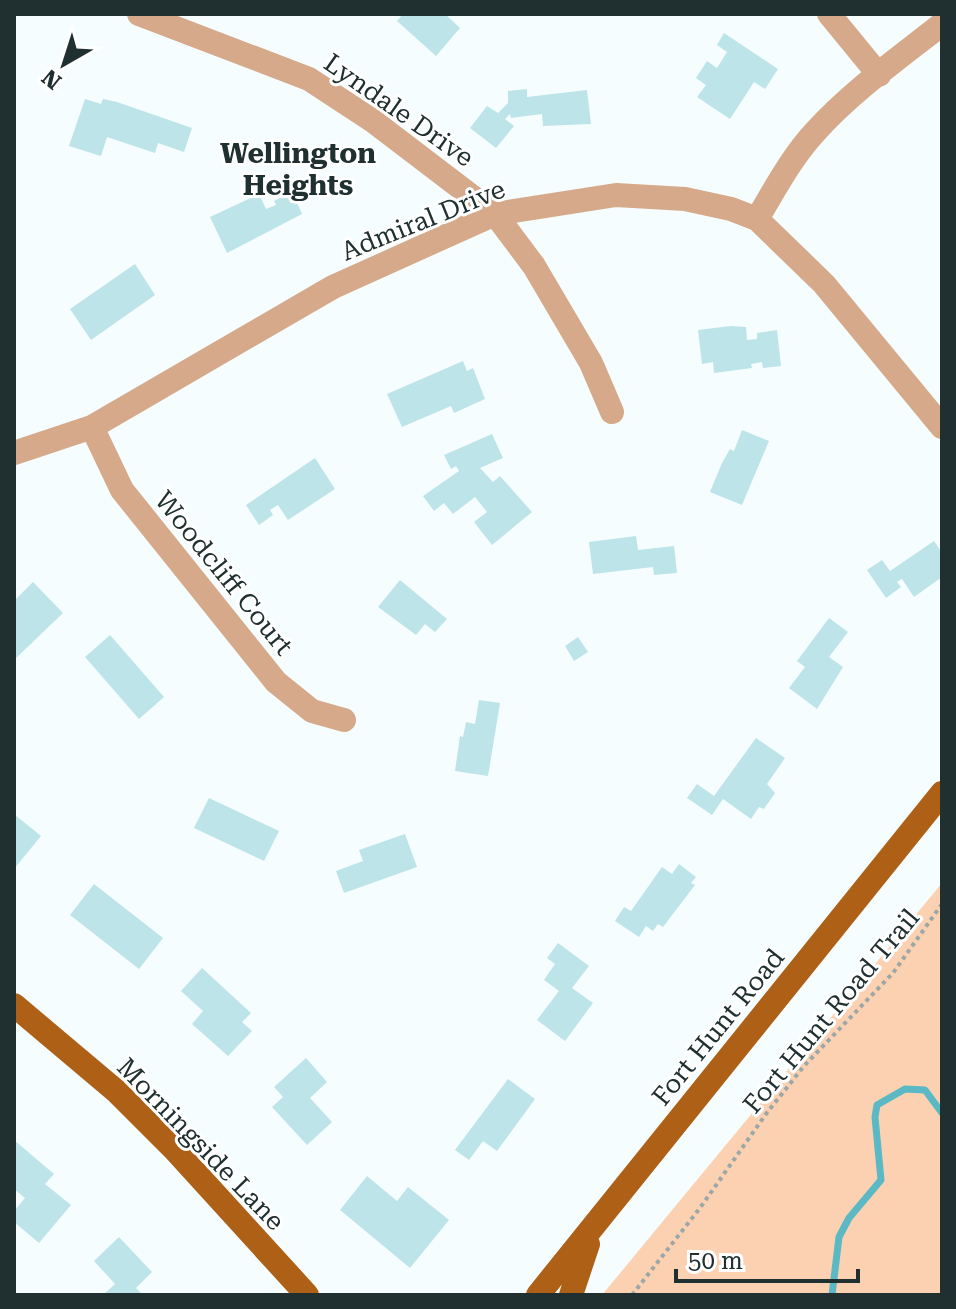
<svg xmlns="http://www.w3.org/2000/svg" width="956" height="1309" font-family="'Roboto Serif',serif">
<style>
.green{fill:#fbd1b2}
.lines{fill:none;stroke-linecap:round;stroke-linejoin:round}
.stream{stroke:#5ab9c4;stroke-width:7}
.building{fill:#bde4e9}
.path{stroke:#9ca7a8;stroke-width:4;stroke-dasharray:4 4;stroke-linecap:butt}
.minor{stroke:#d5a989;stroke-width:24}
.major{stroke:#ae6016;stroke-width:24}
.labels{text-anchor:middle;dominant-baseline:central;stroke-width:6;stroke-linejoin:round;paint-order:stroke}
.street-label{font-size:26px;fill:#202f30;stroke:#fff}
.neighbourhood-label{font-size:28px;font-weight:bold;fill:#202f30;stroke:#fff}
</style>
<rect width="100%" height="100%" fill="#f5fdfe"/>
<path class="green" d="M942,883V1295H602Z"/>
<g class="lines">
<path class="stream" d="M832,1295L839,1237L849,1218L881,1180L875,1117L877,1105L905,1089L925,1090L942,1113"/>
</g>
<path class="building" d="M403,14H445L460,28L436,56L397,21Z
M724,33L778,69L765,89L754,82L730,119L697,97L706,85L696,78L707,61L717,68L727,52L717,45Z
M527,89V97L587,90L591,124L543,126L542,114L511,118L510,114L505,119L514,126L496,148L470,128L487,106L498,113L508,103V91Z
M85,99L101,104L103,99L117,102L192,128L184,152L158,143L155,153L107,137L101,156L69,146Z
M292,192L302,214L227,253L210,217L259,194L266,209L276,205L274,201Z
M135,264L155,295L91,340L70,309Z
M731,326L746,327L747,340L757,339V333L777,330L781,366L763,368L762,362L751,364L752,368L714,373L713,362L702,364L698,330Z
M463,361L467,371L473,368L485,399L454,413L451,406L402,427L387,394Z
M742,430L769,441L742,505L710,492L722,463L730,449L734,451Z
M492,434L503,458L480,468L493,482L500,476L532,512L492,545L474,522L487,512L475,497L453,514L444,503L434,511L423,496L459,471L456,466L451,469L444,455Z
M315,458L335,489L288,520L278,505L270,510L273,515L259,525L246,505Z
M636,536L638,550L674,546L677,573L654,575L653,567L593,574L589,542Z
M934,541L942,553V577L914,597L902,579L897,582L901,587L886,598L867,570L882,560L890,571Z
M400,580L447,619L435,632L425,624L416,635L378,607Z
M33,582L63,613L14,660V601Z
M829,618L848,632L829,657L843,667L817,709L789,688L805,667L797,661Z
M110,635L164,697L139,719L85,657Z
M578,637L588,652L574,661L565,646Z
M479,700L500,703L488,776L455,771L460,736L463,737L466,722L475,724Z
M756,738L785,758L767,784L775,793L764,809L759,807L751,819L723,799L712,815L687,798L697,784L714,796Z
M209,798L279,831L264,861L194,828Z
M14,814L41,836L14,869Z
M405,834L417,867L344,893L336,871L363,861L359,850Z
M679,864L696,877L691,883L695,885L663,927L658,924L653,931L646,926L639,937L615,921L624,907L631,911L662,867L672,874Z
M94,884L163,938L139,969L70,915Z
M558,943L589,966L572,988L593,1003L565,1041L537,1020L559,991L544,980L555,964L547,958Z
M202,968L251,1013L242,1022L252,1031L228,1056L192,1024L203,1011L181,991Z
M306,1058L327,1082L310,1098L332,1122L307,1145L272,1107L283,1097L274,1087Z
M508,1079L535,1099L497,1151L483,1141L469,1160L455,1150Z
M14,1140L54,1174L45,1184L71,1205L39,1243L14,1222V1211L25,1198L14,1189Z
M367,1176L397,1201L408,1187L449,1220L410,1268L340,1210Z
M119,1237L152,1272L136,1288L143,1295H103L115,1284L94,1261Z"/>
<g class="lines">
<path class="path" d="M632,1295L700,1208L766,1114L804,1066L893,973L942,904"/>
<path class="minor" d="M139,14L309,79L373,121L495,214L534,266L591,363L612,412
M829,14L879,75
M757,219C775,189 791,158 815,132C852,91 899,58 942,24
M92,427L122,490L276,682L312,711L344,720
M14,453L92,427L333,287L495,214L616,195L685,199L731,209L757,219L824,284L942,427"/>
<path class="major" d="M14,1005L116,1091L174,1149L307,1295
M538,1295L942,793
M571,1295L588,1244"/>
</g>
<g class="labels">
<g class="street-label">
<text transform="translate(399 110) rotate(35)">Lyndale Drive</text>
<text transform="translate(423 220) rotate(-22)">Admiral Drive</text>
<text transform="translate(224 573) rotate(51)">Woodcliff Court</text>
<text transform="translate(831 1011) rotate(-50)">Fort Hunt Road Trail</text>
<text transform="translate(718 1027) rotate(-51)">Fort Hunt Road</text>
<text transform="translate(201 1144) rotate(46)">Morningside Lane</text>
</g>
<g class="neighbourhood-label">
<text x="298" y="153">Wellington<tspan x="298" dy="32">Heights</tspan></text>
</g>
</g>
<rect width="956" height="1309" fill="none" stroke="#202f30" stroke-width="32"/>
<g transform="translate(64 64) rotate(219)" stroke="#ffffff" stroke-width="6" paint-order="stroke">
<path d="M0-6L14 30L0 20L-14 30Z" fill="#202f30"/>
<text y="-12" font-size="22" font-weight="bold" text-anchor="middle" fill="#202f30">N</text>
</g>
<path d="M676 1269v12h182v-12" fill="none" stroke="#202f30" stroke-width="4"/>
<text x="688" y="1269" font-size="24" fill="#202f30" stroke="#ffffff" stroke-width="6" paint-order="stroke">50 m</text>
</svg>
